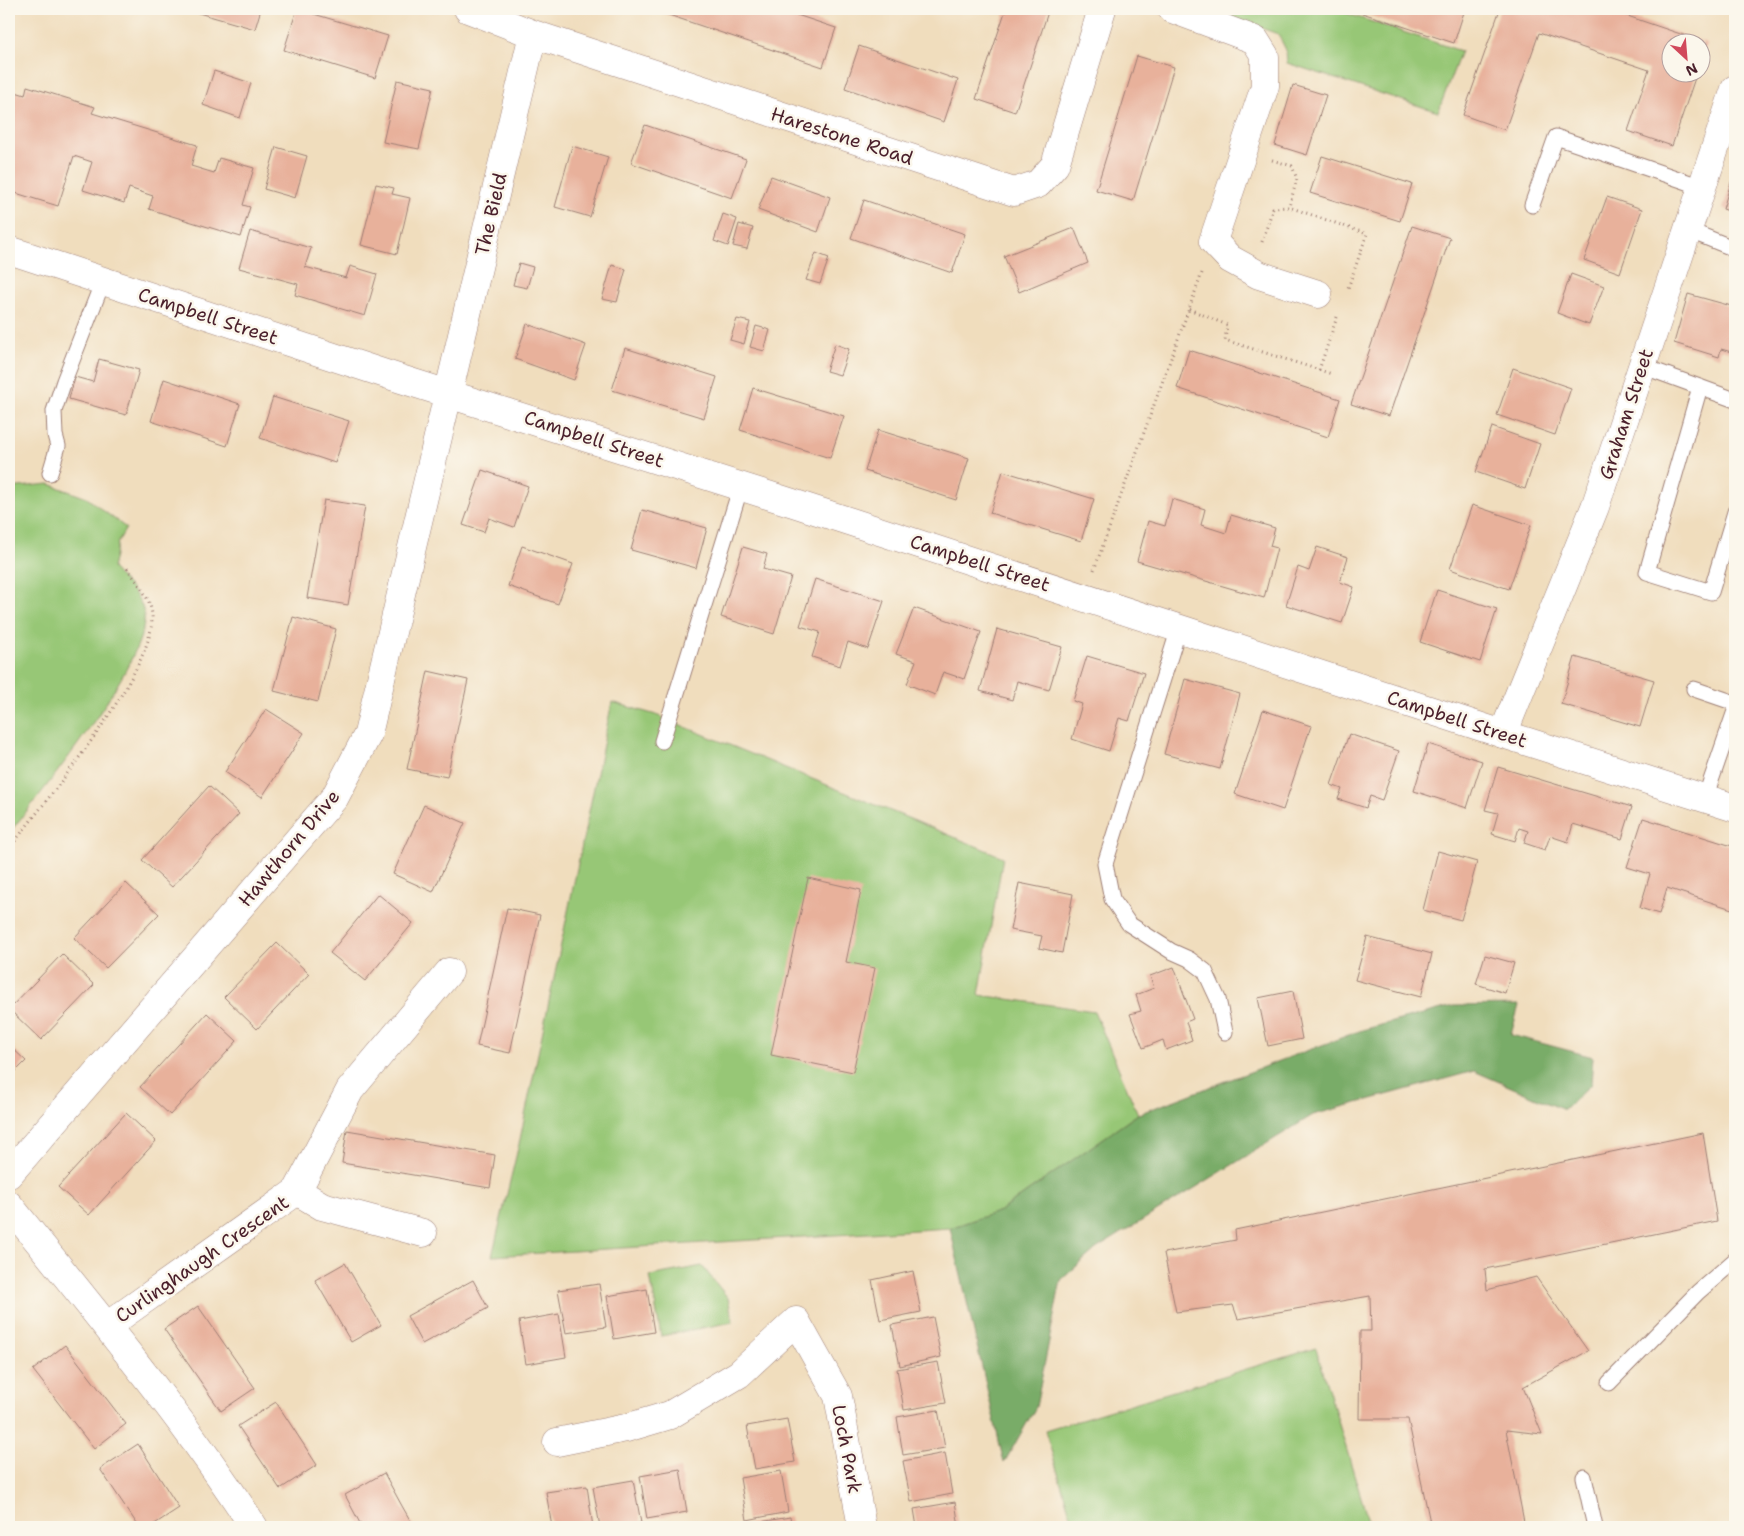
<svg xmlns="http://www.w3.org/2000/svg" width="1744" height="1536" font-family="'Shantell Sans',sans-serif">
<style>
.green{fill:#97c776;stroke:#707350}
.forest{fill:#79ac67;stroke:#626649}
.building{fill:#e8b19b}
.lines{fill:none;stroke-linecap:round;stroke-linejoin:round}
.lane-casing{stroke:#9d7e74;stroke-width:17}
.street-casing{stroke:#9d7e74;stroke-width:29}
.secondary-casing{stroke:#9d7e74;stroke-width:29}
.path{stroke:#9d7e74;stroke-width:3;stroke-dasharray:1 4;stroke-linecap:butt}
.lane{stroke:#fff;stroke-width:15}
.street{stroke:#fff;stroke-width:28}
.secondary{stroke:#fff;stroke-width:28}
.labels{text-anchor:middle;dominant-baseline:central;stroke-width:5;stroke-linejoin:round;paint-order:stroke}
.street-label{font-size:19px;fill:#4a1f2b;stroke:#fbf7ec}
</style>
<rect width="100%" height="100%" fill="#fbf7ec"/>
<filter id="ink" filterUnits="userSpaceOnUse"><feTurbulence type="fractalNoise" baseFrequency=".02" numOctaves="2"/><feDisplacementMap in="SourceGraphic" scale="10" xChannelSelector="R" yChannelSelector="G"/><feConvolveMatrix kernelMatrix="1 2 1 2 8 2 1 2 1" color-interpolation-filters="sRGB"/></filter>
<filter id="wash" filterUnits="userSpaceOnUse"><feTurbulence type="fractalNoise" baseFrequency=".0096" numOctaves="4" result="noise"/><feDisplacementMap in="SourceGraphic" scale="20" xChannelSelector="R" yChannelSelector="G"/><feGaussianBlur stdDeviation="1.12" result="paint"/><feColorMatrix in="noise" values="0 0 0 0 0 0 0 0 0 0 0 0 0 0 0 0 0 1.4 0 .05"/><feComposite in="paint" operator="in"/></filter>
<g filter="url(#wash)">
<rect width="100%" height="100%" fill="#f0ddbd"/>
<path class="green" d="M1207,9H1333L1461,51L1438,112L1287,63L1286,50L1278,34Z
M49,484L87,498L126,528L118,542L112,568C125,583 141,595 144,614C150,660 40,795 9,833V488Z
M612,702L656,715L1003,857L979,995L1094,1011L1138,1114L1000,1211L950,1228L492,1256L519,1144Z
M702,1266L728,1298L733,1322L661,1336L650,1276Z
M1316,1348L1370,1527H1074L1045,1430Z"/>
<path class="forest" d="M1519,1005L1511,1035L1593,1057L1591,1084L1564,1110L1474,1071L1313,1115L1096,1249L1061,1280L1036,1407L1004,1463L950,1228L1000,1211L1138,1114L1362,1030L1453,1006Z"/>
<g id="blocks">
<path class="building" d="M196,9H261L255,29L195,12Z
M297,9L388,36L375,78L284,50Z
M651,9H779L836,28L823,67Z
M1006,9H1049L1015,112L976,99Z
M1350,9H1465L1454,43Z
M1500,9H1607L1707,43L1702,58V42H1672V72H1697L1672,146L1628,131L1649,70L1539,33L1505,130L1463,115Z
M859,46L958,80L944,122L845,88Z
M1137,56L1174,67L1133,201L1096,190Z
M214,71L251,83L240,118L203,105Z
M397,80L433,88L419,149L383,142Z
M1293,85L1326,95L1307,155L1275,145Z
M27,86L95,107L92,113L197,145L191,166L214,173L219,158L254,168L243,205L250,207L241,237L149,209L153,196L129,188L124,203L83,190L92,162L74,156L58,206L9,191V90L25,95Z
M645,125L746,159L732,198L631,163Z
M572,146L608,157L590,217L555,207Z
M276,147L307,156L295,198L264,189Z
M1322,156L1412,184L1400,221L1310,193Z
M1735,169V213L1723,209Z
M771,176L830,197L818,232L758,210Z
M376,184L394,188L392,194L410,198L397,254L361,245Z
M1607,197L1642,209L1620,273L1584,260Z
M864,200L965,234L952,273L851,238Z
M723,214L737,219L728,246L714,241Z
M739,224L753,228L747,249L733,246Z
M1412,226L1450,238L1389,416L1351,404Z
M1074,228L1088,263L1019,292L1004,256Z
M250,231L311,248L305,267L346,278L350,266L377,274L365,316L295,295L298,284L239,268Z
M816,253L829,258L820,284L806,280Z
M519,263L533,267L527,288L513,285Z
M612,265L626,269L617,302L602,299Z
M1571,274L1604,286L1589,325L1557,313Z
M1688,294L1735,307L1733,319L1735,320V353L1721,349L1719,357L1674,343Z
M737,319L750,322L744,344L730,340Z
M527,324L586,345L574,380L515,359Z
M756,326L770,330L764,351L750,347Z
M835,344L849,349L840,375L826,371Z
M625,348L717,377L704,418L612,390Z
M1189,350L1340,399L1328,437L1177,388Z
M99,359L139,370L126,415L69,399L75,377L93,382Z
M1513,368L1571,388L1555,435L1497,415Z
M164,379L240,404L227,446L151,421Z
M753,388L844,416L830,458L740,430Z
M273,397L349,421L335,463L260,438Z
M1492,427L1540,444L1525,489L1476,472Z
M878,430L969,458L956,500L865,471Z
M482,470L528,486L514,527L489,518L484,532L463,525Z
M1003,471L1094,499L1081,541L990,513Z
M1172,499L1205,509L1201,525L1226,533L1231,515L1275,528L1270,546L1277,548L1264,598L1137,561L1148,521L1165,526Z
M324,500L365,506L348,605L307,598Z
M1472,505L1531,525L1509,589L1450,569Z
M642,510L707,528L696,568L631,550Z
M522,546L573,564L558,604L508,586Z
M743,547L767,554L763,569L791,577L774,634L721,617Z
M1317,547L1348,557L1340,582L1354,587L1342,623L1286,605L1298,567L1309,571Z
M815,579L884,601L868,649L848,642L840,666L812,657L820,632L800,626Z
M1437,590L1497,609L1480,662L1420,642Z
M914,608L981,632L964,679L943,672L935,695L907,684L916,661L896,654Z
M293,617L336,629L318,702L274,691Z
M997,629L1062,647L1049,690L1017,681L1012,700L980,691Z
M1087,656L1144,673L1129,721L1119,718L1109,751L1072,739L1082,704L1073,701Z
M1575,657L1654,680L1640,727L1561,704Z
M428,671L468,680L447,777L407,769Z
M1185,679L1240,694L1220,769L1164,754Z
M266,709L304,733L262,797L225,772Z
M1263,710L1311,726L1283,810L1235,794Z
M1349,734L1399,751L1382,800L1370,796L1366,808L1338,799L1342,789L1331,785Z
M1428,744L1482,761L1467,808L1414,791Z
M1498,767L1632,807L1622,839L1573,824L1568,842L1550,836L1545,850L1524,843L1528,831L1519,828L1515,841L1492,834L1498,813L1485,810Z
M209,786L239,814L172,887L142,860Z
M424,805L465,823L433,892L393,874Z
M1643,818L1735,847V910L1667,888L1659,914L1640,908L1650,874L1627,867Z
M1438,851L1477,862L1461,920L1423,910Z
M808,878L861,890L846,962L875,968L853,1072L771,1055Z
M126,883L159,914L106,968L74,938Z
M1019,883L1073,894L1062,953L1039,948L1042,936L1010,930Z
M378,894L413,923L365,981L330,953Z
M507,908L540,915L510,1053L477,1046Z
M1367,937L1432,954L1421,997L1355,980Z
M277,943L309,974L257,1029L224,997Z
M62,954L94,985L41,1040L9,1009Z
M1485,955L1514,963L1505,993L1476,984Z
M1174,967L1193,1019L1186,1022L1192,1040L1166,1050L1163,1040L1143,1048L1130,1014L1141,1011L1136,995L1154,988L1150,976Z
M1293,991L1302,1039L1268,1046L1258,998Z
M207,1013L237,1041L170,1115L140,1087Z
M9,1045L26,1061L9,1078Z
M126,1113L156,1141L89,1215L58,1187Z
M347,1130L495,1155L490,1188L342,1163Z
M1703,1133L1717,1221L1485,1269L1487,1290L1536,1277L1588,1351L1523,1387L1542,1434L1506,1430L1525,1527H1431L1408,1419H1359L1360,1331H1371L1370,1296L1238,1319L1233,1305L1176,1312L1164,1253L1236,1240L1235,1230Z
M345,1263L381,1325L351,1342L315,1280Z
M913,1271L921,1312L880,1320L872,1280Z
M473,1280L488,1308L422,1344L407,1316Z
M599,1284L606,1327L566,1333L558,1290Z
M647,1289L654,1332L614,1339L607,1296Z
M198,1306L255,1388L221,1411L164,1329Z
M559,1314L566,1357L526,1364L519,1321Z
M933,1317L941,1357L900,1366L892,1325Z
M65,1345L126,1424L94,1449L33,1370Z
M938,1362L946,1403L904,1410L897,1369Z
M276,1402L317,1465L280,1489L238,1426Z
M938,1410L945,1448L903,1455L897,1417Z
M787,1419L795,1462L755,1469L747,1426Z
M138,1444L179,1508L150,1527H139L100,1469Z
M945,1453L952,1494L911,1502L903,1461Z
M680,1469L687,1512L647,1519L640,1476Z
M781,1471L788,1512L747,1520L740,1478Z
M384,1473L402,1506L414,1527H362L345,1495Z
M633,1480L641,1523L600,1527L593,1487Z
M587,1486L593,1527H552L546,1492Z
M955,1502L959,1527H917L914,1509Z
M790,1517L792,1527H749L748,1524Z"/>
</g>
</g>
<g filter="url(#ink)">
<use href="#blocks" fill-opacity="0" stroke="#9d7e74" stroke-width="1"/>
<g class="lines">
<g class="lane-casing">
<path id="lane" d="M1532,205L1556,137L1702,187
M1688,230L1735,249
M1642,366L1735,400
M1700,387L1647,572L1711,592L1735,512
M50,473L58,446L55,435L54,411L64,381L103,281
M1179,628L1105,864L1112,899L1129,924L1171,951L1189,959L1205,971L1218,999L1225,1032
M1694,689L1735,703
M662,741L741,486
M1705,798L1735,711
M1609,1383L1698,1292L1735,1260
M1584,1477L1595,1527"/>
</g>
<g class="street-casing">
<path id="street" d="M468,9L533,34L1014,192L1038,184L1055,165L1102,9
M1172,9L1255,40L1265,56V86L1213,241L1230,259L1259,275L1318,294
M1503,734L1595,507L1735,89
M9,1174L335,797L368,734L533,34
M297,1191L322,1206L423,1233
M9,1205C93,1310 181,1414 254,1527
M107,1326L297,1191L350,1090L449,972
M557,1442L626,1428L670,1415L739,1374L796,1321L838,1396L862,1527"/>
</g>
<g class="secondary-casing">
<path id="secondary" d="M9,250L401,379L793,503L1503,734L1735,808"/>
</g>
<path class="path" d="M1272,160L1292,166L1297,179L1289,207
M1262,242L1273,208L1289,207L1367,234L1348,288
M1189,309L1227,325L1225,340L1332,374
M1319,370L1337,317
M1094,570L1202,273
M9,849C45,801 156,670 152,615C151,598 136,581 127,568"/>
<use href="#lane" class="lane"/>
<use href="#street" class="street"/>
<use href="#secondary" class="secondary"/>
</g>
</g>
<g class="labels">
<g class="street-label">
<text transform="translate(842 136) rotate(18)">Harestone Road</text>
<text transform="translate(491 214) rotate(-77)">The Bield</text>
<text transform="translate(208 316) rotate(18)">Campbell Street</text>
<text transform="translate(1626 414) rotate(-72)">Graham Street</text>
<text transform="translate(594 439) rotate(18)">Campbell Street</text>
<text transform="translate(980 563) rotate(18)">Campbell Street</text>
<text transform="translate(1457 719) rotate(18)">Campbell Street</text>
<text transform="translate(289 848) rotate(-50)">Hawthorn Drive</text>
<text transform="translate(202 1259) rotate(-35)">Curlinghaugh Crescent</text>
<text transform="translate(847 1449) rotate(79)">Loch Park</text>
</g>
</g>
<rect width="1744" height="1536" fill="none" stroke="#fbf7ec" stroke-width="30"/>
<g transform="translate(1686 58) rotate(154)"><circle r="24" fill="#fbf7ec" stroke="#b4a19f"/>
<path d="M0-4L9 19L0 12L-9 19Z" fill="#d1495b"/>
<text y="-8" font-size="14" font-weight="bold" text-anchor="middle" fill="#4a1f2b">N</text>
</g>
</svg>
